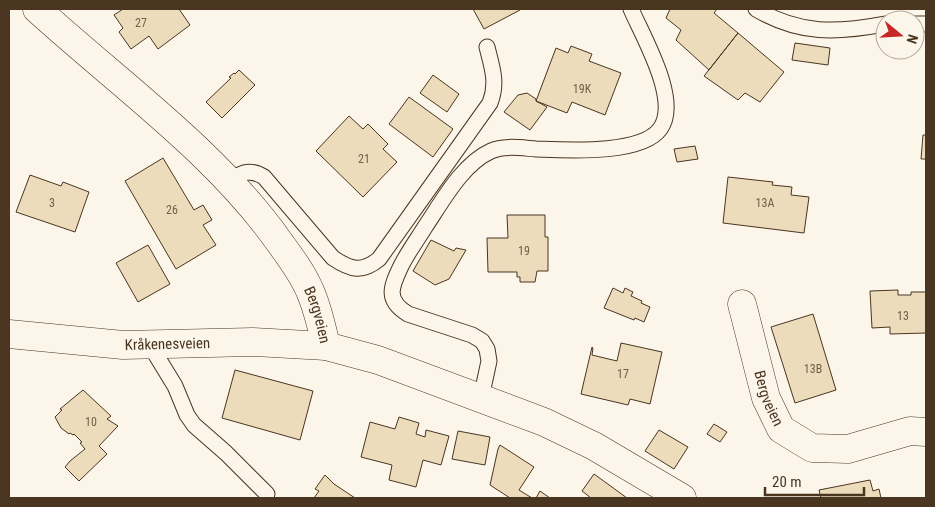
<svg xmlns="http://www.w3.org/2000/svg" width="935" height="507" font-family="'Roboto Condensed',sans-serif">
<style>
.building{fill:#ecdcbc;stroke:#4a3520}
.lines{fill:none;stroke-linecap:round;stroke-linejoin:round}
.service-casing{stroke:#4a3520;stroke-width:17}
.minor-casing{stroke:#4a3520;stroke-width:29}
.service{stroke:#fbf6e9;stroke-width:15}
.minor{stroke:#fbf6e9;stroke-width:28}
.labels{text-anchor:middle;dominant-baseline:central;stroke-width:4;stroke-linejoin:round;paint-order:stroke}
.number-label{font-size:12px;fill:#725f47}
.street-label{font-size:15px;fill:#4a3520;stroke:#fbf6e9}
</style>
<rect width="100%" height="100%" fill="#fbf6e9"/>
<path class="building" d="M123,9H179L190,25L158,49L149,36L131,49L119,32L123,28L114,15Z
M473,9H519L520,10L484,29Z
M670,9H717L714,13L738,33L709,70L676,40L681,30L666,18Z
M738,33L784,72L760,102L745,93L738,100L704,76Z
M795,43L830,48L828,65L792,60Z
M571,46L592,54L589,61L621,73L605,115L572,102L567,113L536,101L556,48L568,53Z
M239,70L255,85L222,118L206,102L231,78L229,77L234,73L235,74Z
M433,75L459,94L447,112L420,93Z
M527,93L536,99V101L547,107L530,130L504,112L518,95Z
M409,97L453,129L433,157L389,124Z
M349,116L363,129L368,124L388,144L383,149L397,162L363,197L316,151Z
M923,135H926V159H921Z
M695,146L698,159L677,162L674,149Z
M163,158L194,210L203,205L212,220L203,225L216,245L176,269L125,181Z
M30,175L61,186L63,182L89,192L75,232L16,212Z
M728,177L773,182L772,185L792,187L791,195L809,197L804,233L723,223Z
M507,215H545V237H548V271H537L535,282H520V277H517V272H488L487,238H508Z
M431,240L454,251L456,248L466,250L449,279L435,285L413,271Z
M148,245L170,284L138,302L116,263Z
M613,288L623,293L625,288L633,292L631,296L642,301L641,303L650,307L644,322L635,318L634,320L604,308Z
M898,290V295H911V292H926V333L890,334V327L872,328L870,291Z
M813,314L836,390L795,403L771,327Z
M621,343L662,352L650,404L630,399L628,405L581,394L592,347L593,348L592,355L617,361Z
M235,370L313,391L300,440L222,418Z
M83,390L111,416L107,419L118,426L99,446L107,454L79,481L65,467L70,461L85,449L80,443L82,442L74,434L73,435L70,433L69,434L61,428L55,417L62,410L60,409Z
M399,417L419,423L416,434L425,437L426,430L449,436L441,465L423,460L416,487L389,480L392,465L361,457L370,422L395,429Z
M714,424L727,432L720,442L707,434Z
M659,430L688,447L674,469L645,451Z
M458,431L490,437L485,465L452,459Z
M500,445L534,467L519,490L532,498H510L490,485L498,449Z
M594,474L627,498H591L582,491Z
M325,475L334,484L355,498H314L319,491L315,489Z
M870,480L873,491L879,489L881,498H821L819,490Z
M540,491L550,498H536Z"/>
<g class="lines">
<g class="service-casing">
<path id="service" d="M756,9C800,35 837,33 885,24
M915,24H926
M229,180C242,173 250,168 264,177L333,258C351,270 362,273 379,259L490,103C498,83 492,67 487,47
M152,344L153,350L175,386L187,415L194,425L226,453L267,494
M481,398L489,361L487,349L482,341L472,335L408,314C385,300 391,287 401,266C408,252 417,240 425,227C442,202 462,164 491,151C504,145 522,148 536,149C566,150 641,155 660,129C681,101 643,37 631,9"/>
</g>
<g class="minor-casing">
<g id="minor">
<path id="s1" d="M37,9C118,83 217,153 280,243C291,258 303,274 310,291C318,309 322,328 326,346"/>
<path id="s2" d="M742,304L766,398L781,429L812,448L848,449L910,431L926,432"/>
<path id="s3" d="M9,334L123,345L253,342L326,346L378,360L544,422L594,446L682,498"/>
</g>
</g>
<use href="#service" class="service"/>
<use href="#minor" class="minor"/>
</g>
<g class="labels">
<g class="number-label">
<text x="141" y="23">27</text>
<text x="582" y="89">19K</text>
<text x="364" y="159">21</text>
<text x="52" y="203">3</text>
<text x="765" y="203">13A</text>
<text x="172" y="210">26</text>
<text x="524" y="251">19</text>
<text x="903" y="316">13</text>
<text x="813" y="369">13B</text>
<text x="623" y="374">17</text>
<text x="91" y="422">10</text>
</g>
<g class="street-label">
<text stroke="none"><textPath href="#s1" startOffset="420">Bergveien</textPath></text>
<text stroke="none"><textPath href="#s3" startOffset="159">Kråkenesveien</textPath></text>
<text stroke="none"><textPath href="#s2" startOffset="98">Bergveien</textPath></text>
</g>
</g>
<rect width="935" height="507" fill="none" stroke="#4a3520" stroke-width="20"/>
<g transform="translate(900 35) rotate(108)"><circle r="24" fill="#fbf6e9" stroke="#b4a999"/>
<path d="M0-4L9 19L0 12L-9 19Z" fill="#c62828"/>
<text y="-8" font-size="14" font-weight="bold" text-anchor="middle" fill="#4a3520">N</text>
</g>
<path d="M765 487v8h99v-8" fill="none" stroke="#4a3520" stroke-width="2.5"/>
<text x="772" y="487" font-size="15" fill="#4a3520" stroke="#fbf6e9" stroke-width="4" paint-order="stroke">20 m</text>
</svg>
